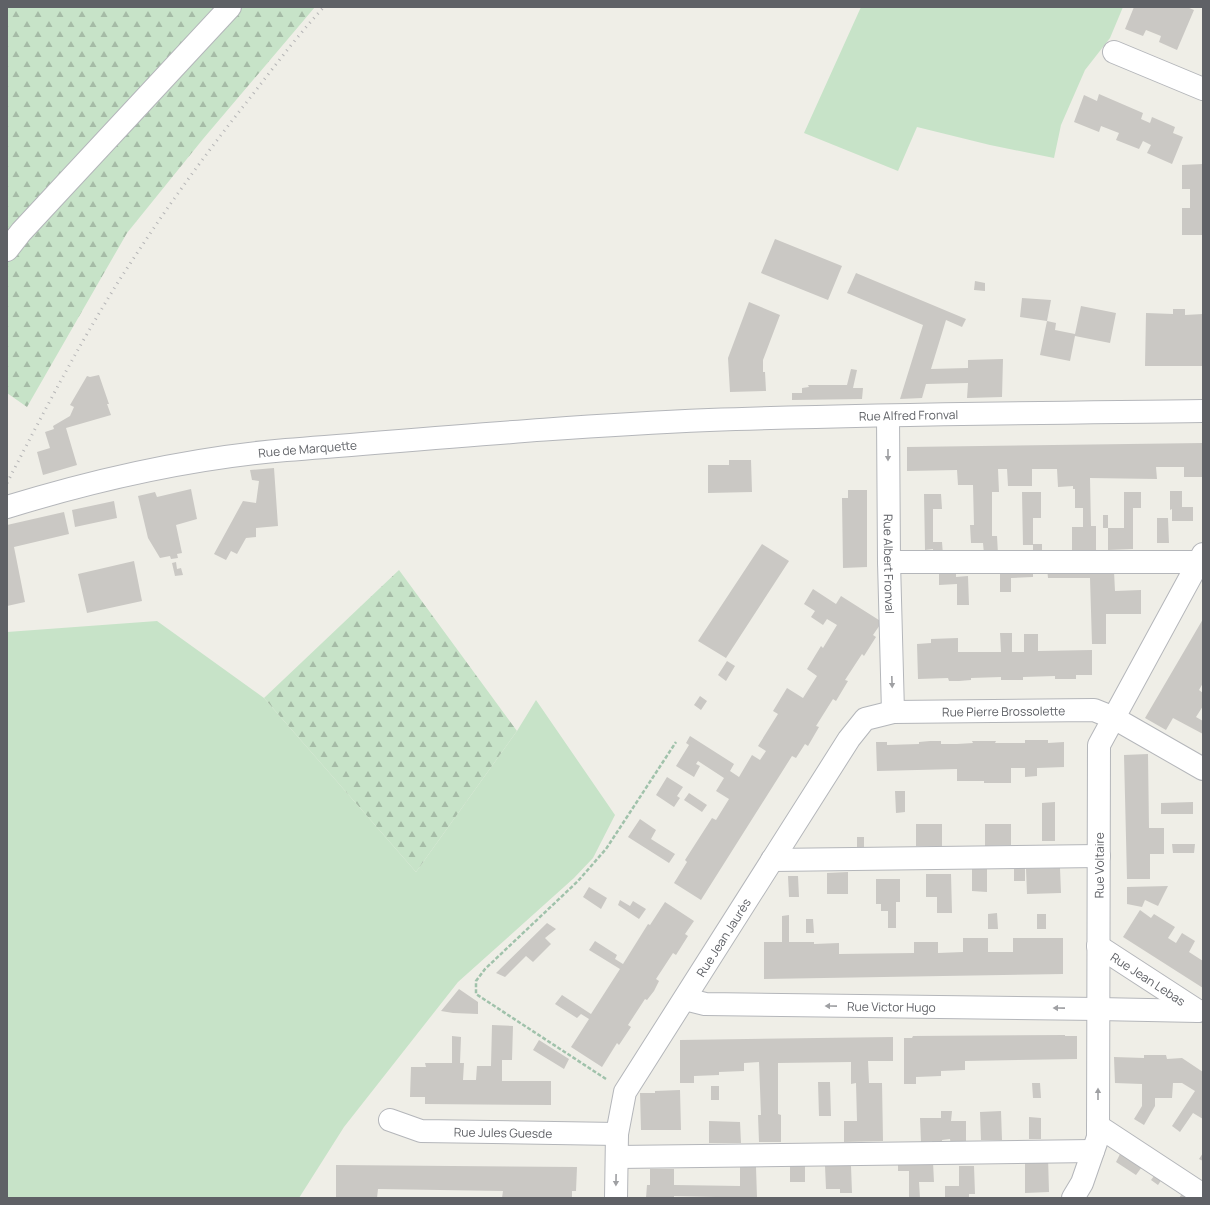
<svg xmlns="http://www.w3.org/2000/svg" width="1210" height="1205" font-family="Manrope,sans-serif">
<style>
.green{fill:#c7e3c8}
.forest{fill:url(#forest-firs)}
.building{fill:#cac8c4}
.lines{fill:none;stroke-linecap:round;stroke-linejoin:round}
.minor-casing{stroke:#b4b6ba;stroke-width:24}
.path{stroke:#a0c2ab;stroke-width:2.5;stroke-dasharray:4 2;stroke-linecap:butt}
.minor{stroke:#fff;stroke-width:22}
.rail{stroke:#b5b5b6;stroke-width:3;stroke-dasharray:1 5;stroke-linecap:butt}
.oneway{fill:#9fa0a3}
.labels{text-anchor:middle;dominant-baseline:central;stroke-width:3.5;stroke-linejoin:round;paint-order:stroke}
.street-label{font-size:12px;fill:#5f6166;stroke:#fff}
</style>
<defs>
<pattern id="forest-firs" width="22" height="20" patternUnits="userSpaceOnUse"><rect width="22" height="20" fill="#c7e3c8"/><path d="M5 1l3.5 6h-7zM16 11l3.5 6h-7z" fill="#a5bba6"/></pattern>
</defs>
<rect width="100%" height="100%" fill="#efeee7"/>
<path class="green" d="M861,7H1123L1110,38L1085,70L1061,125L1054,158L990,145L917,127L898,171L804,133Z
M157,621L264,698L416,872L517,731L536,700L615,815L593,858L574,878L458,982L344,1127L299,1198H7V632Z"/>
<path class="forest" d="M7,7H315L203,139L127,233L27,407L7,393Z
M399,570L517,731L416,872L264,698Z"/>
<path class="building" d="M1134,7H1187L1194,10L1177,50L1159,42L1161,36L1146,30L1143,36L1125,29Z
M1099,94L1143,113L1141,119L1150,123L1152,117L1175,127L1173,133L1183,137L1172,164L1147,153L1151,145L1143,141L1139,149L1116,140L1119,133L1101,126L1099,132L1074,122L1084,95L1097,101Z
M1203,164V235H1182V208H1190V189H1182V165Z
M775,239L842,266L828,300L761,273Z
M856,273L966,319L962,327L946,320L931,369L968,368V360L1003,359L1002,397L967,398L968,383L926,384L922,398L900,399L923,325L847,293Z
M975,281L985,283V291L974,290Z
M1022,298L1051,300L1047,321L1056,323L1055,330L1075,334L1081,306L1116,313L1110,343L1075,336L1070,361L1040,355L1047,321L1020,317Z
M749,302L780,315L763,360V372H765L766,391L730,392L728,358Z
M1173,309H1185V315L1203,314V366H1145L1146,313L1173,314Z
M851,369L857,370L853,388H863L862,399L792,400V393H802V388L809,387L808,385H847Z
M99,375L109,404H107L111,415L66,428L77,465L43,475L37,452L50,448L45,432L54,429L53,426L70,416L74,407L70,405L87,376L90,377Z
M1203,443V477H1184V467H1156L1157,479L1090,478L1091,526H1096V550H1072V527H1083V508H1075V489H1073V486L1058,487L1057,469H1032V486H1008L1007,469H998L999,492H992V536H997L998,554H984L983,543H971L970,525H974L973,485H958L957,470L907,471V447Z
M729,460H751L752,492L708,493V465H729Z
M274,468L278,526L256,528V537L246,538L237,554L231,551L226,560L214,554L243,501L256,503L259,481L252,480L250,470Z
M191,489L197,519L176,525L182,553L177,554L178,558L171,559L170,556L160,558L148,538L138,496L155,492L157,497Z
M848,490H867V567L843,568L842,498H848Z
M1170,491H1182V507H1193V521H1172V509L1170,510Z
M1022,492H1041V518H1033V544H1042V557H1033V545H1023Z
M1124,492H1141V508H1133V549L1108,550V528H1124Z
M924,494H941L942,509H933V542H942L943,555H933V549L925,550Z
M114,501L117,518L75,527L72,510Z
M64,512L69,534L14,547L25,602L7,606V525Z
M1103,515H1108V528H1103Z
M1157,518H1168L1169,543H1157Z
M762,544L789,561L726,658L698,641Z
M134,561L142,601L87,613L78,574Z
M176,562L177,569L181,568L183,575L175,576L172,563Z
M1047,568L1114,571L1115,591L1141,590V614H1106V644H1092L1090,578H1048Z
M1000,569H1033V577L1011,578V592H1000Z
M939,570H956V577L968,576L969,605H957V584L939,585Z
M813,589L836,604L841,596L882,622L873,635L876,637L864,656L862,654L845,680L848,681L836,701L833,699L816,726L819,727L808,746L805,744L796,758L792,756L701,900L674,883L687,862L685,860L712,818L716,820L729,799L716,791L724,778L698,761L696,764L700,766L694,777L676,766L689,745L686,743L690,736L734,764L730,771L739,777L752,755L760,760L766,751L758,746L778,714L773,711L787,688L803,698L817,676L807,669L821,646L823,648L837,625L827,619L823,625L811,617L815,611L804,604Z
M1203,619V683L1199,690L1203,693V706L1196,717L1203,721V734L1173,718L1166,730L1145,718Z
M1000,633H1012V652H1024V634H1038V651L1092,650V675H1076V679H1055V676L1023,677V680H1001V677L971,678V680L959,681H949L948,678L918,679L917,644L931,643V639L958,638V652H1001Z
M727,661L735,666L726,681L718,675Z
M700,696L707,701L701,710L694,705Z
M1025,740H1048V743L1064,742V767L1037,768V776L1025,777V768H1011V783H984V781H957V769L877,771L876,742H887V745L919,744V742L930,741H941V744H957L973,743L972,741H996L995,743H1025Z
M1148,754L1149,828H1164V854H1150V879H1127L1124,755Z
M667,777L683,787L677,796L680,798L674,807L656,795Z
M895,791H905V812L896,813Z
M689,793L707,805L702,812L684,800Z
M1055,802V841H1042V803Z
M1193,802V814H1161V803Z
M640,819L656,830L651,839L675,854L669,863L628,837Z
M916,824H942V846H916Z
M985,824H1011V845L985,846Z
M857,837H864V847H857Z
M1172,844H1195L1194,853H1173Z
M1014,865H1025V881H1014Z
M987,868V892L972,891V869Z
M1060,868L1061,893L1027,894L1026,869Z
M848,872V894H827V873Z
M926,874H951L952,913H937V897H926Z
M788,876H798L799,897H789Z
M876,879H900V902H896V928H888V911H881V904H876Z
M1168,886L1158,906L1145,900L1142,907L1127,904V887Z
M589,887L607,898L601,909L583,897Z
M620,900L630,906L633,901L646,909L639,919L618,905Z
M665,902L694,921L685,934L688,936L676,955L673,953L656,979L659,981L654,991L647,1000L645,999L628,1025L631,1027L619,1045L617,1043L602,1067L571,1047L589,1019L581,1014L577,1018L555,1004L562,995L591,1014L620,969L589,950L595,941L617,955L615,959L623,964L648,924L650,925Z
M1140,910L1151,918L1154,914L1175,927L1168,938L1176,943L1182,933L1195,941L1189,952L1203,961V988L1123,937Z
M997,913L998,929H988V914Z
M1037,914H1046V929H1037Z
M789,915V942H814V944L839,943V954L914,953V942H938V953L963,952V938H988V952H1013V938H1063V974L764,979V942H782V916Z
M806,919H813L814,933H806Z
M547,923L556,929L545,938L551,944L533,962L526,956L505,977L496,973Z
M459,989L478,1002V1014L453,1013L441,1011Z
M492,1025L513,1026L512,1060H502V1081H551V1105L425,1104V1097H410L411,1067H426L425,1063H452V1036L461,1037L460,1063H464L463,1080H476L477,1066H491Z
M1065,1035V1036H1077V1059L965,1061V1070L941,1071V1076L916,1077V1084H904V1038H912L913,1036Z
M893,1037V1061H868L869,1083H882L883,1141L844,1142V1121H857L856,1083L851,1084V1062L778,1063V1114L781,1115V1142H759L758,1115H761L759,1062L744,1063V1071L719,1072V1075L694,1076V1083H680V1040Z
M539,1040L569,1059L564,1069L533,1050Z
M1144,1055H1166L1167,1059L1182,1058L1203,1072V1119L1193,1113L1180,1132L1172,1126L1195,1091L1182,1083H1173L1172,1098H1155V1106L1144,1125L1134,1119L1142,1106V1084L1115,1083L1114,1057L1144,1058Z
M818,1082H830L831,1116H819Z
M1032,1083H1040L1041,1098H1033Z
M711,1086H719V1100H711Z
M680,1090L681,1130H641L640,1093H655V1091Z
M941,1111H952L951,1121H966V1145H951L950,1139L942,1140V1147H934L932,1141L921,1142L920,1118H941Z
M1001,1111L1002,1140H981L980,1112Z
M1029,1117L1041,1118V1139H1029Z
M709,1121L740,1122L741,1143H709Z
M1122,1150L1144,1164L1136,1175L1116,1162Z
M1203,1153V1161L1199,1159Z
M1048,1157L1049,1192L1025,1193V1158Z
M898,1159L933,1162L934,1182H919L920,1198H909V1171H898Z
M790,1161H805V1182H790Z
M336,1165L577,1167L576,1191H572V1198H502L503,1191L378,1189L377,1198H336Z
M825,1166H851L852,1193H840V1189H826Z
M959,1166H974L975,1194H969V1198H945V1186H959Z
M740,1167H756L757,1198L674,1196V1198H646L647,1185H650V1169H674V1185L740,1186Z
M1157,1172L1164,1176L1158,1185L1151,1180Z
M1184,1191L1195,1198H1179Z"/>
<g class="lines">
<g class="minor-casing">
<g id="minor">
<path d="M1114,52L1203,89"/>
<path d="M7,250L21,232L230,7"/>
<path id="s1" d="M888,416L889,562L893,712"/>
<path id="s2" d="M7,507C98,479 191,458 286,450C427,439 568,426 709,420C874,414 1039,413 1203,411"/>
<path d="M889,562H1199"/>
<path d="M772,860L1099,856"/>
<path id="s3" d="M1098,946L1198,1011"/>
<path id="s4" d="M685,999L705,1004L1098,1009L1198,1011"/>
<path id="s5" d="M390,1120L421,1131L617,1134"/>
<path d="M1098,1126L1203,1195"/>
<path d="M617,1157L1093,1151"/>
<path id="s6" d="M616,1198L617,1134L625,1092L849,739L865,719L893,712L1094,710L1114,718L1203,769"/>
<path id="s7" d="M1073,1198L1082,1183L1098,1137L1099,745L1203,554"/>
</g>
</g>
<path class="path" d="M606,1079L476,994V981L485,969L578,881L606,849L676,742"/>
<use href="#minor" class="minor"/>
<path class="rail" d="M7,483C41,417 76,350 115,287C155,224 199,162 246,103C271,71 296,37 324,7"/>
</g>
<defs><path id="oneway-solid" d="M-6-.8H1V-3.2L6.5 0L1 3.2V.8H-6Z"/></defs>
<g class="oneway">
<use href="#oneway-solid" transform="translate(888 455) rotate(90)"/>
<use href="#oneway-solid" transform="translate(892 682) rotate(88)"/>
<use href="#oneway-solid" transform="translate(831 1006) rotate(-179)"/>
<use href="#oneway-solid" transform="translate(1059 1008) rotate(-179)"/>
<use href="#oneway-solid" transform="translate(1098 1094) rotate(-90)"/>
<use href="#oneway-solid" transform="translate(616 1180) rotate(91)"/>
</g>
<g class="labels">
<g class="street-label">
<text stroke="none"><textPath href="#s2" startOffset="909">Rue Alfred Fronval</textPath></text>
<text stroke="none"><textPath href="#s2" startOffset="307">Rue de Marquette</textPath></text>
<text stroke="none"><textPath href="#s1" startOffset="148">Rue Albert Fronval</textPath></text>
<text stroke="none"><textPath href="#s6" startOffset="690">Rue Pierre Brossolette</textPath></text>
<text stroke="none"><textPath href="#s7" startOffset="338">Rue Voltaire</textPath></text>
<text stroke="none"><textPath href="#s6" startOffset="290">Rue Jean Jaurès</textPath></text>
<text stroke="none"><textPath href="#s3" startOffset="60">Rue Jean Lebas</textPath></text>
<text stroke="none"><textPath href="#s4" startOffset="207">Rue Victor Hugo</textPath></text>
<text stroke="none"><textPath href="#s5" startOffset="115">Rue Jules Guesde</textPath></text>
</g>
</g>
<rect width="1210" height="1205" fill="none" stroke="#5f6166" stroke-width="16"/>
</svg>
